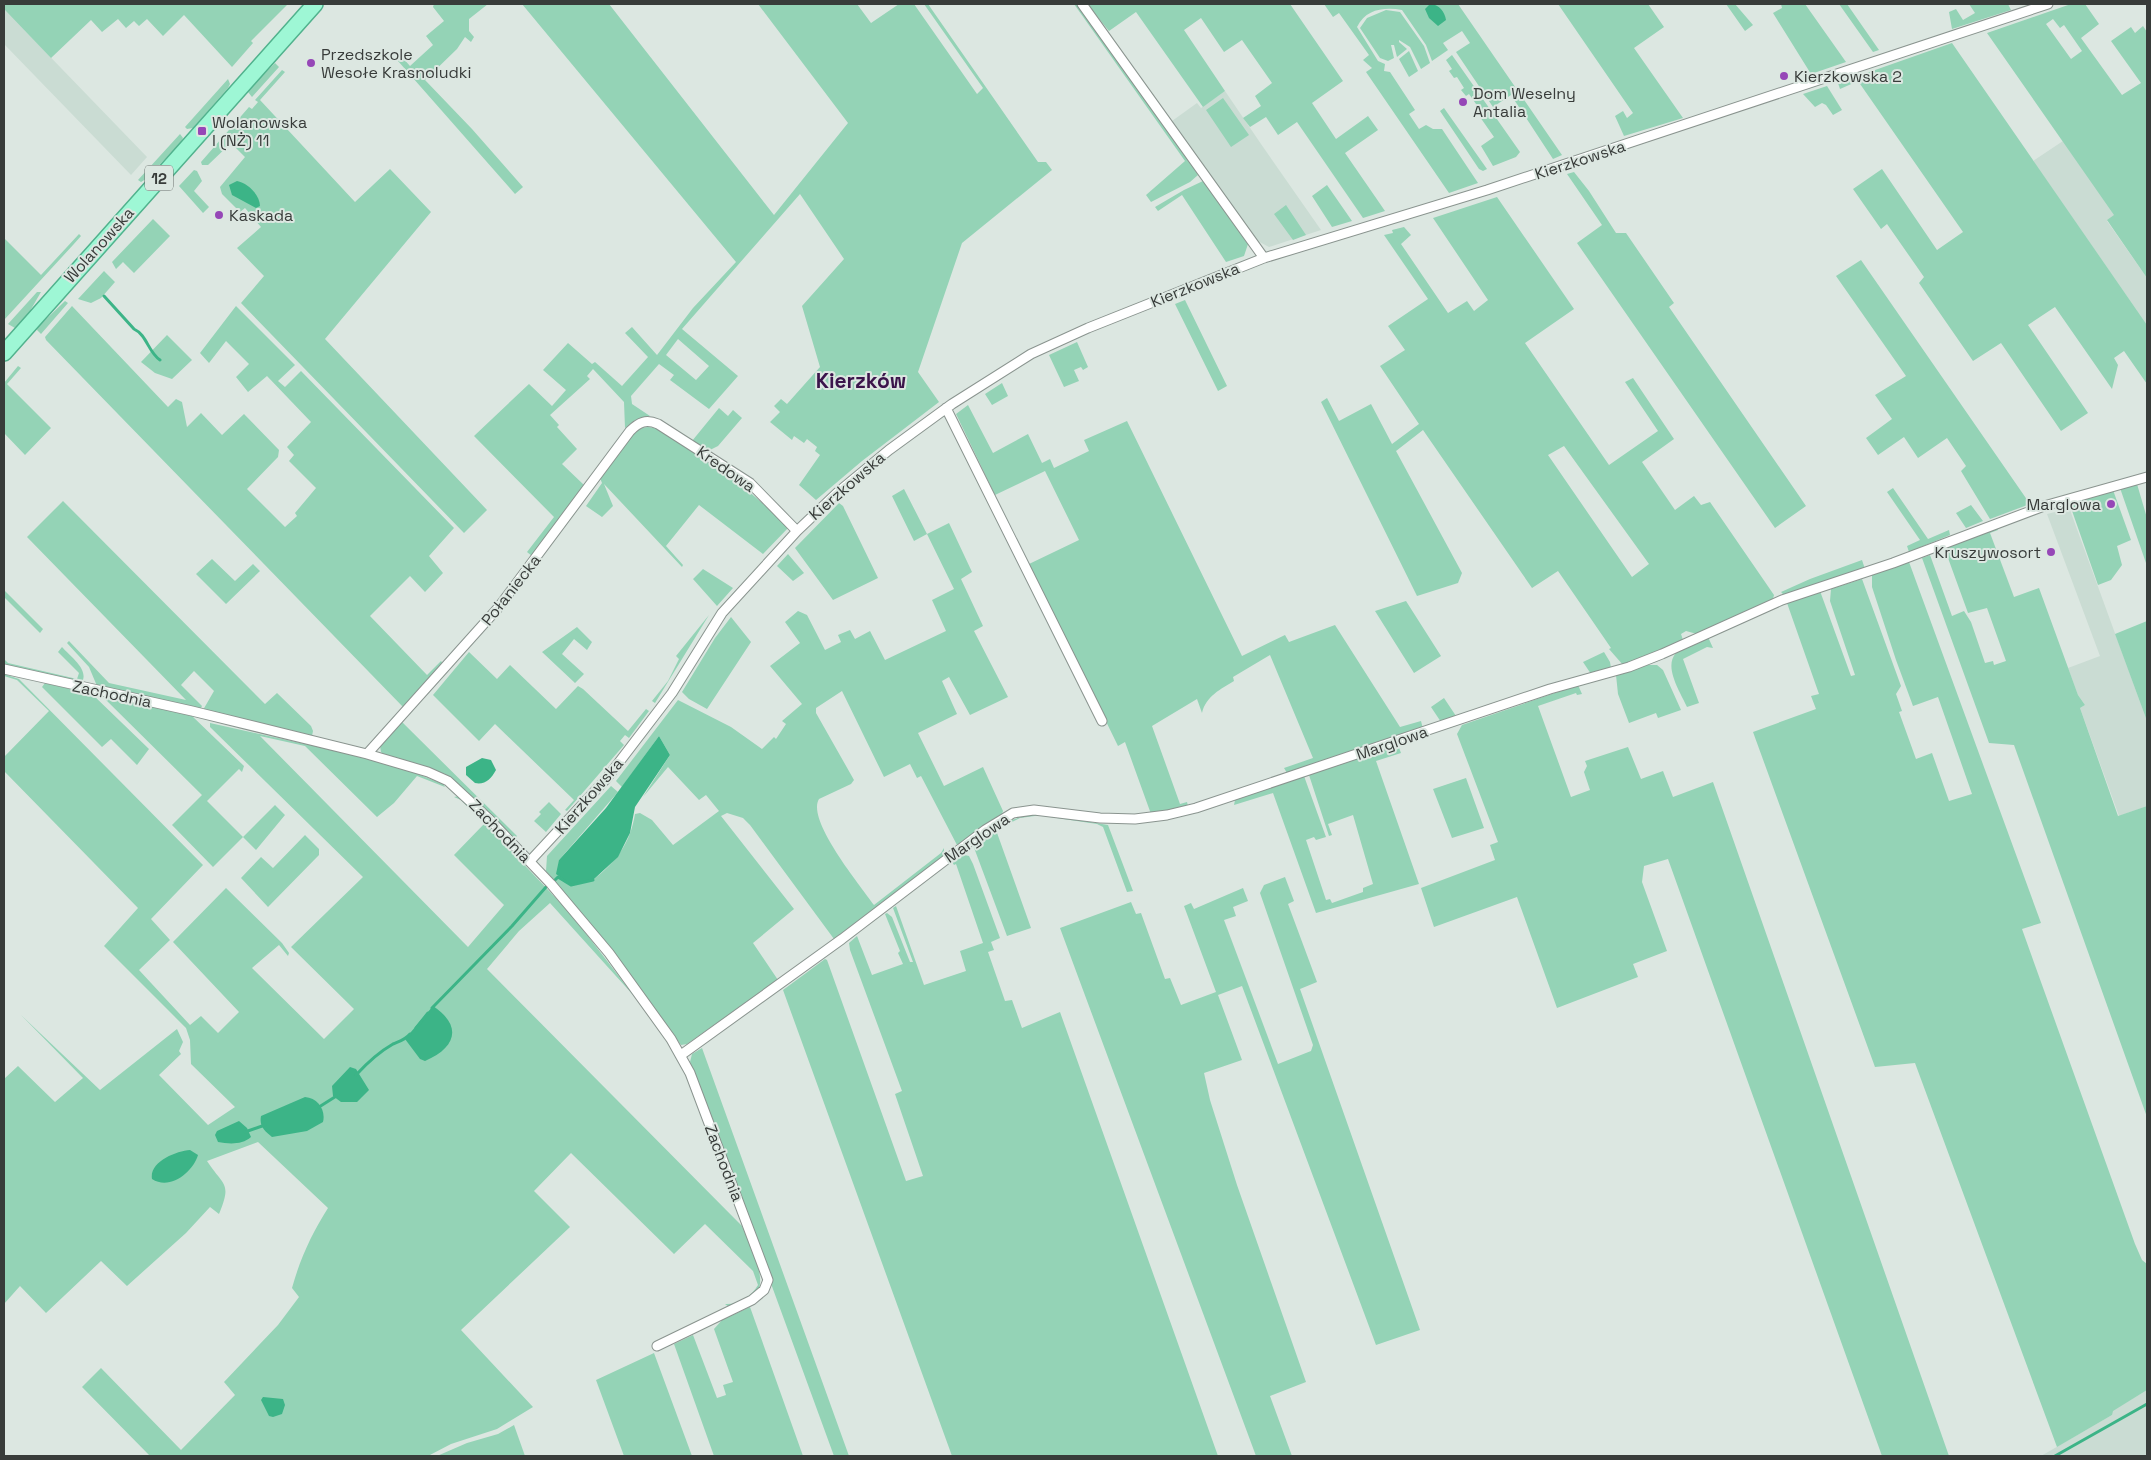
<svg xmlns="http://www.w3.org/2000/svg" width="2151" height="1460" font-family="'Space Grotesk',sans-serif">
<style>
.built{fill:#cadcd3}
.green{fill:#94d3b6;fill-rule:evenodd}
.water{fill:#3cb487}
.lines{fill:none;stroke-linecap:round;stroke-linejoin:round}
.stream{stroke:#3cb487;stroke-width:3}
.street-casing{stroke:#8a948f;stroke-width:11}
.primary-casing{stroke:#51b28d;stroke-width:18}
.street{stroke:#fff;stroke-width:9}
.primary{stroke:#9ef7d5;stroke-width:15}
.poi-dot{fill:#9647b7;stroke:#dce7e1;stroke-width:2}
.labels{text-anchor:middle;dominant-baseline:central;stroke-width:4;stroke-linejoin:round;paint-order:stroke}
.shield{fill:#dce7e1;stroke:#696f6c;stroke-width:1}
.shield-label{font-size:15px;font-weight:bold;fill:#383c3a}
.poi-label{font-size:16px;fill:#383c3a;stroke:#dce7e1;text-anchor:start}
.street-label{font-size:16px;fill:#383c3a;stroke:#dce7e1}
.district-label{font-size:21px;font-weight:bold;fill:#3b154b;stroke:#dce7e1}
</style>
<rect width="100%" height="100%" fill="#dce7e1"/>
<path class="built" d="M4,9L147,157L131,175L4,44Z
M1225,91L1261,144L1321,230L1269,247L1254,239L1172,121L1197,103L1201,108Z
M2063,141L2115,215L2107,221L2147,278V325L2033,161Z
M2070,510L2147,721V806L2119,816L2080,708L2085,705L2078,695L2068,668L2100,656L2047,514L2055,512L2058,515Z
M2147,1390V1456H2041L2112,1415V1411Z"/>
<path class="green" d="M4,4H288L251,41L253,43L232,67L184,15L163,36L147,19L139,26L134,21L126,28L118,19L102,32L91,20L51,58L4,9Z
M434,4H488L469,19V31L474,37L471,42L465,37L457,49L425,80L472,129L523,187L515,194L398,61L402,57L410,66L433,45L426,36L444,21L433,7Z
M522,4H609L774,215L848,123L758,4H857L871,23L899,4H914L977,94L983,88L924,4H928L1038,162H1046L1052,170L962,243L918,372L939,402L862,461L816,500L799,485L820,455L815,451L817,447L807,439L804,443L794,436L792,440L770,422L780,412L774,406L781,399L787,404L820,367L802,306L844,259L800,194L682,329L738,376L709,409L670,380L674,375L659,364L631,396L632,404L650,416L635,420L625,428L624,402L593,369L587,376L590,379L550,415L559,425L557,427L577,449L562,464L584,485L532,556L527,552L554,517L474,436L529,384L552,406L566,390L543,370L568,343L592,364L595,362L622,386L648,357L625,333L632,327L657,355L693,308L736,262ZM678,339L709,366L696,380L666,355Z
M1074,4H1078L1194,168L1198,175L1190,182L1151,202L1146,195L1185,161Z
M1087,4H1290L1343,81L1312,103L1336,139L1368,116L1378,130L1345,153L1385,211L1363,218L1297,122L1278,135L1266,117L1250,127L1243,118L1261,106L1255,96L1272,83L1242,40L1224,52L1201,18L1184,30L1225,91L1203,107L1136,12L1109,31Z
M1324,4H1458L1562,155L1553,159L1511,95L1493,107L1456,52L1470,43L1462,31L1443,43L1448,50L1432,61L1426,45L1402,10C1384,7 1366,9 1357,27L1378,61L1385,64L1384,71L1390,72L1415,110L1409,114L1419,129L1426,125L1433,129H1442L1478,183L1449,193L1366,72L1372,68L1363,60L1369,55L1339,13L1333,17Z
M1558,4H1648L1664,27L1634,48L1683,118L1624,136L1615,116L1623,111L1627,118L1633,113Z
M1726,4H1735L1753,25L1745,31Z
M1781,4H1805L1846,62L1811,74L1773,13L1782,8Z
M1839,4H1847L1879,50L1873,52Z
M1969,4H2008L2011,10L1952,29L1949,12L1956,9L1963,20L1975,13Z
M2071,4H2085L2099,24L2081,38L2122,95L2141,83L2111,41L2131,27L2135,33L2143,26L2147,32V278L2107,220L2114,215L1987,33ZM2053,19L2060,28L2064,25L2082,51L2071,59L2046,24Z
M1386,10L1400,12L1424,46L1430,63L1421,69L1410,47L1399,40V42L1407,49L1397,57L1394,45H1391L1394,58L1388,61L1380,58L1360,28L1367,18Z
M1952,43L2147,325V384L2124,351L2114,358L2118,365L2112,389L2055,307L2028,325L2088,413L2061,431L2001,343L1973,361L1919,283L1924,277L1887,224L1881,229L1853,189L1882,169L1937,250L1963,232L1858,81L1840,89L1838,83Z
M1409,51L1418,71L1409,77L1399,59Z
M1452,55L1520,152L1516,157L1493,166L1481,146L1494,137L1480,117L1483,114L1469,94L1466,96L1461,90L1464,88L1457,77L1454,78L1449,71L1452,69L1446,60Z
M275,63L279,67L252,97L248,92L250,88Z
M282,70L285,72L260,100L355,202L390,169L431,212L325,339L487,510L464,533L241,303L264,276L237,248L261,227L245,208L240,212L222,194L220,187L245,157L231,143L208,165H202L201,162L249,107L252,109L258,102L255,100Z
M228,79L230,84L228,88L193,128L187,129L185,127Z
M1827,86L1842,110L1833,115L1826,105L1822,103L1815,107L1803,94Z
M1223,98L1249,135L1231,147L1206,110Z
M1444,108L1487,169L1483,171L1479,169L1440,111Z
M180,134L183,138L181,142L146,179L141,182L138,180Z
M194,170L197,171L202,181L194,191L209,207L203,213L179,186Z
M1574,172L1589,191L1616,233H1626L1674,303L1669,307L1806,506L1775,528L1577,243L1602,225L1567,174Z
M1203,181L1248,244L1244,256L1226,262L1182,195L1158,211L1155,207L1184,190Z
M1327,185L1352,221L1332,227L1312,196Z
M1497,197L1574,309L1525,343L1609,465L1658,431L1625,382L1633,378L1674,439L1642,462L1675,510L1694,496L1701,505L1710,502L1774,595L1773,599L1697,634L1686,631L1681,634L1683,640L1623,665L1609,649L1611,648L1558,571L1532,588L1423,430L1396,451L1462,573L1458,583L1417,596L1321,402L1327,398L1339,421L1371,404L1392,444L1419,424L1380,366L1405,350L1388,326L1428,299L1384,235L1393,233L1392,230L1404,227L1411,235L1401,244L1448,313L1467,301L1474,311L1488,300L1433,218ZM1564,446L1649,564L1632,577L1548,455Z
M1286,205L1306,235L1293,240L1274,214Z
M153,219L170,236L134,273L123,262L116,269L112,262Z
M79,234L81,236L73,245L4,320V238L41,275Z
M1861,260L2030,504L1990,519L1961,471L1966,466L1947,438L1918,458L1904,437L1878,455L1866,438L1892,419L1875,395L1906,376L1836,276Z
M104,271L115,282L101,298L91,303L78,299Z
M37,292H41L30,311L15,328L8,324Z
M1185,300L1227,386L1218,391L1175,304Z
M65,301L68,303L41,334L37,330L38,327Z
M72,306L168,407L176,399L182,402L187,427L201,413L222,435L244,414L279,450L278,457L247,489L285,527L297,516L295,513L316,488L289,461L294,455L287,447L311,422L267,376L248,392L236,377L249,364L226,341L209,363L200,353L236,306L295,365L278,381L285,387L301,371L454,528L429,556L443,573L425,592L410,576L370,616L427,675L441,661L444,665L404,708L46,340L45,337Z
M167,335L192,360L172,379L155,373L141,362Z
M1077,342L1088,367L1083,370L1081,367L1074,370L1079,381L1064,387L1049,355Z
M18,366L21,368L7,384L51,428L25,455L4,433V383Z
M1002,383L1008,396L992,405L985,394Z
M968,405L993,453L1028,434L1042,463L1050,459L1054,468L1089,451L1084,440L1127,421L1242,656L1285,635L1289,642L1335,625L1400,727L1421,721L1423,729L1287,773L1284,768L1313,758L1270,655L1233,677L1234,681C1221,689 1206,696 1202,713L1197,699L1152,726L1180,804L1187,802L1188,806L1151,814L1125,742L1118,746L1029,564L1079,540L1045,471L995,495L956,414Z
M719,408L728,416L733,410L742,418L718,446L708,451L692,441Z
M648,427L659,429C705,459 750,487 788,528L763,554L699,505L666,546L683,565L682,567L604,484L613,506L602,517L586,506L602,483L600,478C612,462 627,428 648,427Z
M2137,484L2147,518L2146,563L2120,488Z
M1893,488L1928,539L1949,530L1950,535L1909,552L1907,546L1920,540L1887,492Z
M904,489L927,534L949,523L972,572L961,579L983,626L974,631L1008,697L970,715L949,677L942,681L957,714L918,733L944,786L983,767L1003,811L1002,814L957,845L921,776L917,778L910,764L884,777L842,691L816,708V713L854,780L851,784L819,799C806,820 860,885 874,905L941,853L944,848V856L834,939L750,825L743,818L727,813L721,816L794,909L753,943L778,980L687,1044L681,1045L612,950L546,871L547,856L611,786L618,792L559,860L593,880C616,862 630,844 635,814L640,813L652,820L673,845L719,811L706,795L699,800L668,767L643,797L670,755L659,736L622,787L616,781L678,700L731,727L762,749L774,737L776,739L786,724L782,721L802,704L770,666L800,643L785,622L798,611L807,615L825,650L841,642L838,635L850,630L855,639L870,631L885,660L946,631L932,600L954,589L927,534L914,541L892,496Z
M2113,490L2131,540L2117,546L2122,565L2111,580L2098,585L2070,505L2071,503Z
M63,501L265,704L277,693L311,726L313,731L312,736L203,710L214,691L194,671L181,685L202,706L200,710L97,686L89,667L67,643L69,641L109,683L186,700L27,537Z
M839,503L843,506L878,578L833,600L795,548Z
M1971,505L1983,521L1966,528L1956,513Z
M1997,527L1998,530L1990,533L2014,597L2039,588L2078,695L2085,705L2080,708L2118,816L2147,806V1117L2014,745L1989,743L1922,558L1930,555L1952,616L1964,611L1971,622L1985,663L1993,661L1994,665L2006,661L1987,608L1968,613L1944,547Z
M788,554L804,573L793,581L777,566Z
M212,559L235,581L253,564L260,571L226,604L196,574Z
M1862,560L1865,569L1784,595L1781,592L1810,579Z
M1909,562L2041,923L2022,929L2135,1244L2142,1260L2147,1264V1390L2113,1411L2112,1415L2057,1447L1915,1063L1875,1067L1753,732L1816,709L1811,696L1819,694L1787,603L1820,591L1851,676L1855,675L1830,601L1831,589L1862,579L1901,686L1896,694L1902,711L1899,712L1916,759L1932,753L1949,801L1972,794L1938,697L1913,706L1896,660L1872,587V575Z
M703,569L733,588L717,606L693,579Z
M4,590L43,629L40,633L4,597Z
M1406,601L1441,656L1414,673L1375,611Z
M709,615L655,703L652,701L668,681L679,659L676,656Z
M731,617L751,642L707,709L689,699L682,692L715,638Z
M2147,621V721L2115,634Z
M577,627L592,642L587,650L574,639L562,654L584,674L575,683L542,652Z
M1708,637L1713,648L1707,647L1683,659L1699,703L1687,707C1681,693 1663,667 1676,653C1683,645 1699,641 1708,637Z
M62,647C70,656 87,668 83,680L80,682L4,665V659L8,663L77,679L79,673L58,652Z
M469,652L497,679L510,665L556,709L578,686L583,689L628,731L646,709L649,711L629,738L625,735L620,741L624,745L567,811L565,810L574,800L495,724L479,741L433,695Z
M1604,652L1610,662L1611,668L1591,674L1583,662Z
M1647,665H1657L1663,670L1681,710L1658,718L1656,713L1629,723L1618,694L1616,675Z
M4,674L19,679L203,865L151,919L170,940L139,970L190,1025L201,1016L218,1033L239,1012L173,942L226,888L282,943L289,953L288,956L279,945L252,968L324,1039L354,1009L291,947L363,877L210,727V723L355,755L415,773L443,784L445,787L417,776L394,803L377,817L305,746L260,736L468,947L504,905L454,855L484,824L461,800L454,797L459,796L571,914L634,996L550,903L519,931L487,969L742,1226C748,1241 771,1283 754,1295C747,1300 737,1303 729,1307L725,1304C738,1305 752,1296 758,1285L753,1271L705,1224L674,1254L571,1153L534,1191L570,1227L461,1330L533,1407L497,1429L451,1444L428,1456H150L82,1387L101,1368L181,1450L235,1395L224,1382L278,1325L299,1297L292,1288C300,1259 312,1233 328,1208L258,1142L207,1161C224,1187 232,1182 219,1214L210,1207L186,1233L127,1286L101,1261L46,1313L20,1286L4,1304V1079L18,1066L55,1102L83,1078L21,1015L100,1090L177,1029L183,1042L179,1051L181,1054L159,1075L208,1125L235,1107L191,1064L190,1040L186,1028L104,946L138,908L4,771V757L49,711L17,680L4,676Z
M45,683L92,694L149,749L137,765L111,739L102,747L42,687Z
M1578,685L1582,694L1577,695L1576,693L1538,706L1571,797L1590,790L1584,772L1587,766L1585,761L1628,747L1641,779L1663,771L1673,797L1713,782L1949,1456H1882L1668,859L1644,866L1642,882L1667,951L1633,964L1638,977L1557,1008L1517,897L1434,927L1421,888L1495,860L1490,845L1498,842L1457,734L1462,725Z
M107,697L191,715L244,766L242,772L239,769L207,801L243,837L275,805L285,815L256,850L243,837L213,867L172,825L202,795L106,700Z
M1444,698L1456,716L1441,722L1431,707Z
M402,722L517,836L514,839L445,774L384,755L381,752L380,746Z
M1398,745L1401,753L1376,761L1419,884L1316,913L1273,793L1234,805L1235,800L1304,776L1326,837L1316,840L1314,837L1306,840L1326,900L1330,899L1332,903L1363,892V888L1373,884L1353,815L1328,824L1332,835L1329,836L1309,775Z
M1466,778L1484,828L1452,838L1433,789Z
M549,802L561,814L546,832L534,821L541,814L539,812Z
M1035,814L1042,815L1020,818L996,830L1031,928L1007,936L973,845C990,827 1012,818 1035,814Z
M1050,815L1108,825L1133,891L1127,892L1103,827L1097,824L1050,817Z
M305,835L319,849V855L268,907L241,878L261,857L273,868Z
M960,854L969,856L973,864L1000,938L991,942L994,950L988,952L1005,1001L1012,1000L1022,1028L1060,1012L1218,1456H952L783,990L825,959L827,960L906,1181L923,1176L895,1094L902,1091L850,950L849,943L857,936L872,975L903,964L898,953L900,951L885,914L887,913L892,917L910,962H913L893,908L896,906L924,985L966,971L960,951L983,943L956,864L954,865L951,860Z
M1285,877L1294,901L1288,904L1317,982L1300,989L1420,1330L1376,1345L1242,986L1218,995L1242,1060L1204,1073L1210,1100L1237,1185L1306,1382L1270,1396L1292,1456H1256L1060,928L1131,902L1136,914L1141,913L1165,979L1170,978L1181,1005L1216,992L1184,906L1191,903L1194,909L1243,888L1248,901L1233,907L1236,916L1224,920L1278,1064L1311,1051L1313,1045L1260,893L1264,885Z
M702,1048L849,1456H834L690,1062L692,1054Z
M750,1307L803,1456H714L674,1344L693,1335L717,1398L726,1395L723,1385L733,1382L714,1329L722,1320Z
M654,1353L692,1456H624L596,1380Z
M514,1425L525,1456H437L467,1443L498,1434Z"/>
<path class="water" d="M1430,4C1439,4 1445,12 1446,20L1438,26L1429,18L1425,9Z
M237,181C248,183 260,195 260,206L256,208L232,195L229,185Z
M659,736L670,755L635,807L630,833L618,857L593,880L571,885L556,874L559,860L606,808Z
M482,758L491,760L496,770C491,779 485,785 475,783L466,775V767Z
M433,1006C463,1026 456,1048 425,1061L420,1059L405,1039Z
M350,1067L356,1069L369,1090L357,1102H341L333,1096L332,1086Z
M305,1097C318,1098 326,1110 323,1122L307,1131L272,1137C265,1131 259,1127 261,1116Z
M239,1121L247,1128L251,1137C242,1145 229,1144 218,1142L215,1135L217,1131Z
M190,1150L198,1155C193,1172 170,1191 152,1179C149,1162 176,1151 190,1150Z
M263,1397L283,1399L285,1405L282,1414L273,1417L269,1416L261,1400Z"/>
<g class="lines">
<path class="stream" d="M104,296L134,329C147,335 148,352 160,360
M555,880L558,877L571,885L593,880
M432,1008L512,926L546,887
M416,1028L428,1013
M356,1075C367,1063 379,1052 393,1044C400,1041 405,1040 410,1034
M319,1107L338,1095
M245,1132L265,1125
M2055,1456L2147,1404"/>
<g class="street-casing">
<path id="street" d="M1082,4L1264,258
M946,408L1102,721
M4,669L192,711L367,754L428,772L448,781L489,819L551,884L609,953L671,1039L690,1073L768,1280L764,1290L752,1300L657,1346
M367,754L498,608L630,431C639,422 646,419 658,424L750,483L797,531
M530,861L607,778L672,693L722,613L797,531L837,493L889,450L952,404L1031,354L1088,328L1264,258L1487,190L2048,4
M681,1055L842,939L985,830L1013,813L1034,810L1100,818L1135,819L1167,815L1196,808L1550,689L1629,667L1662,654L1782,600L1893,563L2044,506L2147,477"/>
</g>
<g class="primary-casing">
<path id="primary" d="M4,353L315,4"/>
</g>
<use href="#street" class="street"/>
<use href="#primary" class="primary"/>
</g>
<g class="poi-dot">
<circle cx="311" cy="63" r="5"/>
<circle cx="1784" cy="76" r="5"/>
<circle cx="1463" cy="102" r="5"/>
<rect x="197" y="126" width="10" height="10" rx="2.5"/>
<circle cx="219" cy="215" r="5"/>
<circle cx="2111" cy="504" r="5"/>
<circle cx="2051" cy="552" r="5"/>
</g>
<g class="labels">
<rect class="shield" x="145" y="165.5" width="28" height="25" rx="4"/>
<g class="shield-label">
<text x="159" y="178">12</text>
</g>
<g class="poi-label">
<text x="321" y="54">Przedszkole<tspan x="321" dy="18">Wesołe Krasnoludki</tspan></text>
<text x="1794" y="76">Kierzkowska 2</text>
<text x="1473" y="93">Dom Weselny<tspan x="1473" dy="18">Antalia</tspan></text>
<text x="212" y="122">Wolanowska<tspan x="212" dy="18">I (NŻ) 11</tspan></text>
<text x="229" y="215">Kaskada</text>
<text x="2101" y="504" text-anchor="end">Marglowa</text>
<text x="2041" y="552" text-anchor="end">Kruszywosort</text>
</g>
<g class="street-label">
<text transform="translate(1580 160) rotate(-18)">Kierzkowska</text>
<text transform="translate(99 245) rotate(-48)">Wolanowska</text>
<text transform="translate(1195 285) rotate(-22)">Kierzkowska</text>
<text transform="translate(726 469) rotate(35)">Kredowa</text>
<text transform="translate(847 486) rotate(-41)">Kierzkowska</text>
<text transform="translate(511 590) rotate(-52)">Połaniecka</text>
<text transform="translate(112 694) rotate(12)">Zachodnia</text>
<text transform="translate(1392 743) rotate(-19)">Marglowa</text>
<text transform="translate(589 796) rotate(-49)">Kierzkowska</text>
<text transform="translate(500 831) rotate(46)">Zachodnia</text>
<text transform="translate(977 838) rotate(-34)">Marglowa</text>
<text transform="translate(724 1163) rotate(69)">Zachodnia</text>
</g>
<g class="district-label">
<text x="861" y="380">Kierzków</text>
</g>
</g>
<rect width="2151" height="1460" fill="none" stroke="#383c3a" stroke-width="10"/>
</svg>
